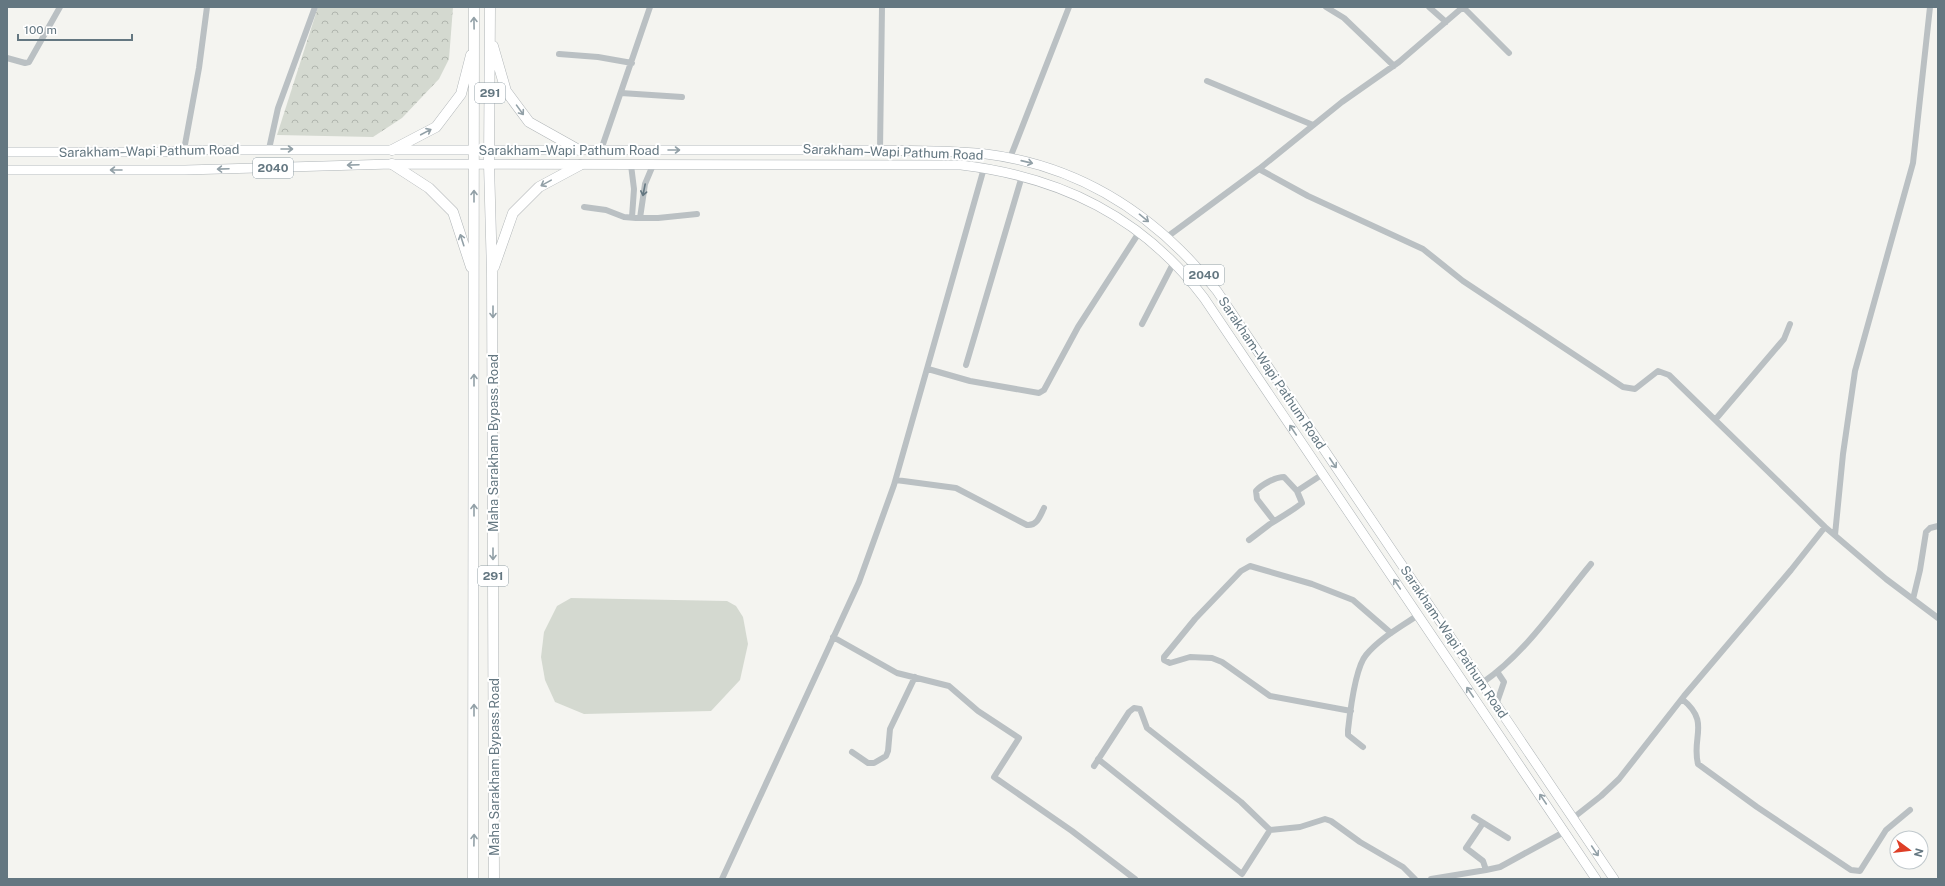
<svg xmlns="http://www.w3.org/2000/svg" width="1945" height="886" font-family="'Public Sans',sans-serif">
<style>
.green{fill:#d4d9d0}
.forest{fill:url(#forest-crowns)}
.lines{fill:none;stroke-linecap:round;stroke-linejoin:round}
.primary-casing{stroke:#aeb4b7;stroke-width:10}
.trunk-casing{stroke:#b0b5b7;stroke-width:11}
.minor{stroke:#bac0c3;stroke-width:6}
.primary{stroke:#fff;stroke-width:9}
.trunk{stroke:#fff;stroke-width:10}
.oneway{stroke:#92a0a7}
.oneway2{stroke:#647781}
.labels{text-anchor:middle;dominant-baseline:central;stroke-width:4;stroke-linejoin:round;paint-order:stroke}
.shield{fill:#fff;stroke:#92a0a7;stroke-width:1}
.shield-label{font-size:12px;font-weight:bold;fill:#647781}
.street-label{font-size:13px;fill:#647781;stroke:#fff}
</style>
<defs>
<pattern id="forest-crowns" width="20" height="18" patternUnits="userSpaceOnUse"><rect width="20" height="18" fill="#d4d9d0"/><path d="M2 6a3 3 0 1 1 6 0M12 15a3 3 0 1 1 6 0" fill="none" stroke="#b0b5ae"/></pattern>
</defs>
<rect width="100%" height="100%" fill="#f4f4f0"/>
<path class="green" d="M571,598L727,601L736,606L743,617L748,644L740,680L711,711L584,714L555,702L545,680L541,657L544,632L557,606Z"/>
<path class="forest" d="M318,7H453L449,59L439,79L402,118L373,137L277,135Z"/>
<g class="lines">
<g class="primary-casing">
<path id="primary" d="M7,152H164L184,150H880C915,151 951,150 986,154C1082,166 1158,217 1217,291L1614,879
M7,170H185L392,164L961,165C1061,177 1143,217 1204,298L1596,879"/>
</g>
<g class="trunk-casing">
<path id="trunk" d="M490,7L489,164L492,273L494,879
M493,46L506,91L529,122L579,150
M392,150L436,127L461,94L471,55
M392,164L429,188L453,212L471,267
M494,267L513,213L539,187L580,165
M473,879L474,7"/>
</g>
<path class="minor" d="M1326,7L1344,18L1394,66
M1429,7L1446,22
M1463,7L1509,53
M559,54L598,57L632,63
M7,58L25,63L29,62L60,7
M1207,81L1313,125
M621,93L682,97
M269,149L278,108L315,7
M184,150L199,68L207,7
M601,150L650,7
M880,150L882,7
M1010,158L1069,7
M631,165L634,189L632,217
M1259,169L1308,196L1423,249L1463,281L1623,387L1635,389L1658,371L1669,375L1825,527L1886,579L1938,618
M584,207L606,210L624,217L636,218H658L697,214
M640,218L645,184L653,165
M1167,237L1259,169L1342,102L1399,62L1463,7
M1142,324L1174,262
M966,365L1022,176
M928,369L970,381L1039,393L1044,390L1078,327L1140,231
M1715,420L1784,339L1790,324
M896,480L956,488L1027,525C1037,526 1040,516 1044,508
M1297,491L1323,474
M1835,535L1843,454L1855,371L1913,163L1930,7
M1249,540L1270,524C1281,517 1292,511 1302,503L1297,491L1284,477C1275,477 1261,485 1256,491L1257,499L1274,521
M1913,599L1920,570L1926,532L1930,528L1938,526
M833,637L897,673L949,686L978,711L1019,738L994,777L1072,831L1135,879
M1482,683C1526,653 1557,605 1591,564
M1682,699C1711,722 1691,737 1698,764L1757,807L1851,870L1860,871L1886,830L1910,810
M1496,705L1504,682L1498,673
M1351,711L1270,696L1222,662L1212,658L1190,657L1170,663L1164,660V657L1195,619L1241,571L1250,566L1312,584L1353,600L1391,633
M1363,747L1348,735V730C1350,712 1355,668 1366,655C1380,638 1401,627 1418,615
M852,752L868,763H874L886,756L888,751L890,729L915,677
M1098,759L1242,874L1270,830
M1094,766L1129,712L1134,708L1140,709L1147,728L1241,802L1270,830L1300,827L1325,819L1331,821L1360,842L1403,867L1415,879
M1474,817L1508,838
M1573,818L1601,796L1619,779L1684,696L1791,570L1825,527
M1483,823L1466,848L1483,861L1486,870
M722,879L859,582L894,485L984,168
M1431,879L1486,870L1500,867L1564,832"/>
<use href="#primary" class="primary"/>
<use href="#trunk" class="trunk"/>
</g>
<defs><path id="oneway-shaft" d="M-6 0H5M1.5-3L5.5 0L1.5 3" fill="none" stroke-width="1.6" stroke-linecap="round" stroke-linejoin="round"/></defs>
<g class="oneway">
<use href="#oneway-shaft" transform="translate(474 23) rotate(-91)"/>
<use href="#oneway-shaft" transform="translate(520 110) rotate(54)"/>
<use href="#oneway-shaft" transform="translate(426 132) rotate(-28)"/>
<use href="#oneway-shaft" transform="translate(287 149)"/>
<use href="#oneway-shaft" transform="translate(674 150)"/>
<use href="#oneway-shaft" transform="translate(1027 162) rotate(13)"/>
<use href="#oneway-shaft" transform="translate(353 165) rotate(178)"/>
<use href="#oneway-shaft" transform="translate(223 169) rotate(178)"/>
<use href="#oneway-shaft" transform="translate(116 170) rotate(180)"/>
<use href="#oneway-shaft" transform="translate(546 183) rotate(151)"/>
<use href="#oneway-shaft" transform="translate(474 196) rotate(-90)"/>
<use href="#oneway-shaft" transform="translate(1144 218) rotate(39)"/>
<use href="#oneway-shaft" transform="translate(462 240) rotate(-108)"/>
<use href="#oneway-shaft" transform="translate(493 312) rotate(90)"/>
<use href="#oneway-shaft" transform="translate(474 380) rotate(-90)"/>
<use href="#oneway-shaft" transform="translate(1293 430) rotate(-124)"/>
<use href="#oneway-shaft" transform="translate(1333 463) rotate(56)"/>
<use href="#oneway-shaft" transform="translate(474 510) rotate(-90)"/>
<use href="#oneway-shaft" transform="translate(493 554) rotate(90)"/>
<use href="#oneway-shaft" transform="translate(1397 584) rotate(-124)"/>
<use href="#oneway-shaft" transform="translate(1470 692) rotate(-124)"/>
<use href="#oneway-shaft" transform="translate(474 710) rotate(-90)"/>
<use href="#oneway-shaft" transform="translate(1543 799) rotate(-124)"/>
<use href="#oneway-shaft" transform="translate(474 840) rotate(-89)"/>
<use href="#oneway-shaft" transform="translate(1595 851) rotate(56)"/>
</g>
<use class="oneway2" href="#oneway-shaft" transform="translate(644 190) rotate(101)"/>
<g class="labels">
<g class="shield">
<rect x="475" y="83" width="30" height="20" rx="3"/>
<rect x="253" y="158" width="40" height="20" rx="3"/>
<rect x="1184" y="265" width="40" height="20" rx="3"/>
<rect x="478" y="566" width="30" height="20" rx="3"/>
</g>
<g class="shield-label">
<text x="490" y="93">291</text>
<text x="273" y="168">2040</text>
<text x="1204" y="275">2040</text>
<text x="493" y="576">291</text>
</g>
<g class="street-label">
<text x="569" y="150">Sarakham–Wapi Pathum Road</text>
<text transform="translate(149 151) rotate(-1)">Sarakham–Wapi Pathum Road</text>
<text transform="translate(893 152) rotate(2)">Sarakham–Wapi Pathum Road</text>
<text transform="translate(1272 373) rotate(56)">Sarakham–Wapi Pathum Road</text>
<text transform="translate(493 443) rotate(-90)">Maha Sarakham Bypass Road</text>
<text transform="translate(1454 642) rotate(56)">Sarakham–Wapi Pathum Road</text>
<text transform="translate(494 767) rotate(-90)">Maha Sarakham Bypass Road</text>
</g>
</g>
<rect width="1945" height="886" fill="none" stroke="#647781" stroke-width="16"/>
<g transform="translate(1909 850) rotate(105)"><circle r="19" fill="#ffffff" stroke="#c1c9cd"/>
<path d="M0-3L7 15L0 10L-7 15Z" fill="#de3f27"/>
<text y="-6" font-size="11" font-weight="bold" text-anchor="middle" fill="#647781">N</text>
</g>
<path d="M18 34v6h114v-6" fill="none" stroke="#647781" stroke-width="2"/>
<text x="24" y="34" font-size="12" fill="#647781" stroke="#ffffff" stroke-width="3" paint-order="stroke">100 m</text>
</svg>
